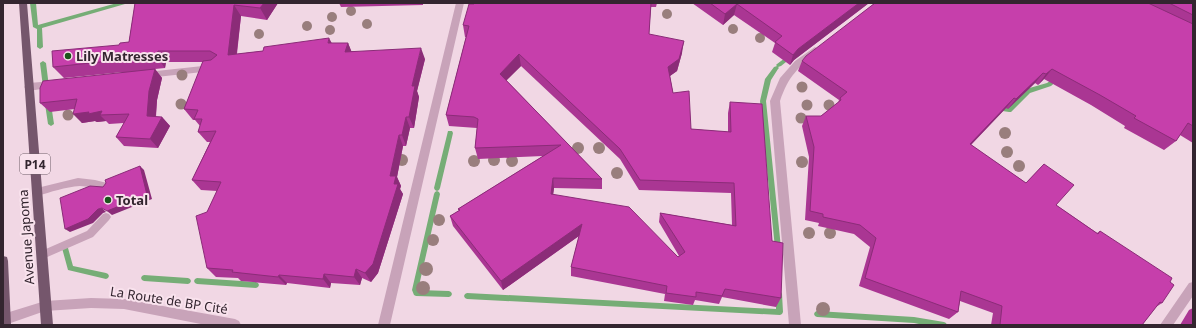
<svg xmlns="http://www.w3.org/2000/svg" width="1196" height="328" font-family="'Noto Sans',sans-serif">
<style>
.lines{fill:none;stroke-linecap:round;stroke-linejoin:round}
.stream{fill:#76ad76;fill-rule:evenodd}
.service{fill:#c8a3b9;fill-rule:evenodd}
.minor{fill:#c8a3b9;fill-rule:evenodd}
.tertiary{fill:#c8a3b9;fill-rule:evenodd}
.primary{fill:#75566c;fill-rule:evenodd}
.tree{fill:#997e7d}
.wall{fill:#aa3693;fill-rule:evenodd}
.shaded-wall{fill:#8b2c78}
.building{fill:#c63fab;stroke:#8b2c78;fill-rule:evenodd}
.poi-dot{fill:#1b541c;stroke:#f9e2ed;stroke-width:1.5}
.labels{text-anchor:middle;dominant-baseline:central;stroke-width:4;stroke-linejoin:round;paint-order:stroke}
.shield{fill:#f9e2ed;stroke:#6e5e68;stroke-width:1}
.shield-label{font-size:12px;font-weight:bold;fill:#33252f}
.poi-label{font-size:13px;font-weight:bold;fill:#33252f;stroke:#f9e2ed;text-anchor:start}
.street-label{font-size:13px;fill:#33252f;stroke:#f9e2ed}
</style>
<rect width="100%" height="100%" fill="#f1d7e4"/>
<g class="lines">
<path class="stream" d="M30,3H36L38,25L117,3H126L125,4L42,28L43,47L40,49L37,47V29L33,27Z
M789,55L791,56L792,57L791,58L781,66L778,67L779,68L778,69L771,80L766,101L781,248L780,250L778,251L776,250L775,248L760,101L765,79L774,67L777,66L776,65L777,64Z
M43,61L46,63L49,87L46,89L43,87L40,63Z
M1057,76L1059,77L1060,78L1059,79L1051,86L1030,93L1011,112H1009L996,110L995,108L996,106H998L1008,108L1026,89L1047,83Z
M46,102H48L51,104L54,124L51,126L48,124L45,104Z
M448,131H452L453,133L440,188L439,190L437,191L435,190L434,188Z
M437,191L439,192L440,194L418,290L449,291L451,292L452,294L451,296L449,297L416,296L414,295L412,290L434,194L435,192Z
M65,245L67,246L68,248L73,266L106,273L108,274L109,276L108,278L106,279L68,270L62,248L63,246Z
M144,275L188,278L190,279L191,281L190,283L188,284L144,281L142,280L141,278L142,276Z
M197,278L256,282L258,283L259,285L258,287L256,288L197,284L195,283L194,281L195,279Z
M779,291L781,292L782,294L783,312L782,314L780,315L467,299L465,298L464,296L465,294L467,293L776,309V294L777,292Z
M817,311L914,317L944,322L946,323L947,325H924L914,323L817,317L815,316L814,314L815,312Z"/>
<path class="service" d="M78,178L95,180L107,183L109,186L107,189C101,191 88,186 80,186C65,187 51,192 37,196L34,195L32,192L34,189L37,188Z
M106,213L109,214L111,217L109,220L93,237L45,258L42,259L39,258L37,255L39,252L87,231L103,214Z"/>
<path class="minor" d="M815,47L819,50L818,52C797,69 789,75 780,101L801,325H789L770,101L780,78L795,61Z
M212,65L217,68L212,71L147,78L142,75L147,72Z
M53,81L58,84L53,87L29,91L24,87L29,83Z
M1193,282V296L1173,325H1160L1189,283Z"/>
<path class="tertiary" d="M456,3H464L390,325H378Z
M91,298L124,299L235,319L239,321L241,325H206L124,309L91,308L45,311L5,325L3,324V314L45,301Z"/>
<path class="primary" d="M19,3H27L53,325H41Z
M3,256L7,257L8,261L11,325H3Z"/>
</g>
<g class="tree">
<circle cx="351" cy="11" r="5"/>
<circle cx="667" cy="14" r="5"/>
<circle cx="332" cy="17" r="5"/>
<circle cx="367" cy="24" r="5"/>
<circle cx="307" cy="26" r="5"/>
<circle cx="733" cy="29" r="5"/>
<circle cx="330" cy="30" r="5"/>
<circle cx="259" cy="34" r="5"/>
<circle cx="760" cy="38" r="5"/>
<circle cx="182" cy="75" r="5.5"/>
<circle cx="802" cy="87" r="5.5"/>
<circle cx="181" cy="104" r="5.5"/>
<circle cx="807" cy="105" r="5.5"/>
<circle cx="829" cy="105" r="5.5"/>
<circle cx="68" cy="115" r="5.5"/>
<circle cx="801" cy="118" r="5.5"/>
<circle cx="1005" cy="133" r="6"/>
<circle cx="578" cy="148" r="6"/>
<circle cx="599" cy="148" r="6"/>
<circle cx="1007" cy="152" r="6"/>
<circle cx="402" cy="160" r="6"/>
<circle cx="494" cy="160" r="6"/>
<circle cx="474" cy="161" r="6"/>
<circle cx="512" cy="161" r="6"/>
<circle cx="802" cy="162" r="6"/>
<circle cx="1019" cy="166" r="6"/>
<circle cx="617" cy="173" r="6"/>
<circle cx="439" cy="220" r="6"/>
<circle cx="809" cy="233" r="6"/>
<circle cx="830" cy="233" r="6"/>
<circle cx="433" cy="240" r="6"/>
<circle cx="426" cy="269" r="7"/>
<circle cx="423" cy="288" r="7"/>
<circle cx="823" cy="309" r="7"/>
</g>
<path class="wall" d="M135,3H278L267,20L241,16L237,54L332,43H348L351,51L425,59L417,91L419,97L414,128H410L406,146H403L397,177L401,186L400,189L403,194L378,273L371,282L362,278L360,285L331,283L330,288L287,283L286,285L241,281L238,278L216,277L207,268V212L217,191L201,190L192,180L210,142H207L198,132L200,126L195,120H193L184,109L203,62H166L165,68L155,69L162,78L157,100L156,117H162L170,126L158,148L124,146L116,137L124,123L109,124L106,121L97,122L95,121L82,123L75,109L50,112L40,103L123,72L64,78L53,67L129,42Z
M339,3H423V5L341,7Z
M475,3H657L656,7H651L649,34L682,53L677,71L670,76L673,93L691,129L728,132V113L730,102L772,241L781,298L776,307L722,297L719,304L695,300L693,305L664,301L665,294L571,276V267L579,236L503,290L453,226L450,216L459,211L458,209L543,156L478,159L475,148L477,128L449,126L446,115L466,37H465L463,25ZM521,66L620,159L639,190L731,193L732,225L660,213L659,222L679,256L678,257L553,194L554,188L602,189V179L506,80Z
M692,3H869L794,60L790,65L772,52L775,43L734,15L723,25Z
M875,3H1193V143L1180,135L1176,141L1164,150L1124,128L1125,126L1091,105L1044,79L1038,85L1035,83L1008,109L1006,108L971,145L1026,183L1044,164L1056,205L1097,233L1100,231L1170,282L1162,303L1156,307L1142,325H991L993,313L960,301L958,312L949,319L859,286L870,247L854,234L818,226L819,223L805,220L809,157L802,126L806,116H821L838,103L839,100L798,71L802,61Z
M1193,308V325H1180L1189,310Z"/>
<path class="shaded-wall" d="M264,3H278L267,20L260,8Z
M859,3H869L794,60L790,65L793,55L798,49Z
M737,4L734,15L723,25L725,14Z
M234,5L241,16L235,67L228,55Z
M329,38L335,49L328,43Z
M684,41L682,53L677,71L667,78L668,67Z
M348,43L353,55L345,52Z
M421,48L425,59L417,91L419,97L414,128L409,117L412,86Z
M158,51L166,62L165,68L156,56Z
M519,54L521,66L502,85L500,74Z
M155,69L162,78L157,100L155,125L147,116L149,91Z
M1052,69L1044,79L1038,85L1046,74Z
M1043,73L1035,83L1008,109L1016,99Z
M1014,98L1006,108L962,154L970,144Z
M102,111L100,115L106,121L97,122L95,121L82,123L73,114L89,112Z
M162,117L170,126L158,148L150,139Z
M406,117L410,128L406,146L402,135Z
M399,135L403,146L397,177L401,186L400,189L403,194L378,273L371,282L365,273L390,176Z
M140,166L144,170L152,199L112,215L107,211Z
M553,178L554,188L552,204L551,194Z
M102,208L106,212L103,213L93,223L70,232L65,229L98,209Z
M582,224L583,233L503,290L501,281Z
M356,269L362,278L360,285L354,277Z
M324,274L331,283L330,288L323,279Z
M279,275L287,283L286,285L278,277Z"/>
<path class="building" d="M135,3H264L260,8L234,5L228,55L263,51L264,47L329,38L328,43H348L345,52L421,48L412,86H415L409,117H406L402,135H399L390,176H396L394,184H398L373,264L365,273L356,269L354,277L324,274L323,279L279,275L278,277L232,272L233,270L207,268L196,216L207,212L221,182L192,180L216,131L198,132L202,119H194L198,110L184,109L203,61L211,60L217,55L210,51H158L156,56L53,67L52,51L119,45L120,43L129,42Z
M475,3H651L649,34L684,41L679,59L668,67L673,93L689,91L691,129L731,132L730,102L762,104L772,241L783,243L781,298L725,289L722,296L696,292V297L666,293L667,286L571,267L582,224L501,281L450,216L460,210L458,209L561,145L475,148L478,119L474,117L446,115L469,26L463,25L469,4H474ZM519,54L620,149L640,180L734,183L736,226L660,213L685,252L678,257L629,207L551,194L553,178L602,179L500,74Z
M710,3H859L798,49L793,55L775,42L782,36L737,4L725,14Z
M875,3H1148L1193,24V126L1188,123L1176,141L1134,118L1136,116L1100,95L1052,69L1046,74L1043,73L1016,99L1014,98L970,144L1026,183L1044,164L1074,185L1056,205L1098,234L1100,231L1172,278L1170,282L1174,285L1162,303L1160,302L1142,325H1000L1002,306L961,291L958,312L865,278L876,238L860,225L823,217V214L810,211L814,147L806,116H821L841,100L840,98L847,92L802,61L806,56Z
M1169,3H1193V15Z
M155,69L149,91L147,116L162,117L150,139L116,137L129,114L100,115L102,111L88,114L89,112L73,114L77,99L40,103V88L43,81Z
M140,166L147,195L107,211L102,208L98,209L88,219L65,229L60,198L90,186L103,187L106,183L105,180Z"/>
<g class="poi-dot">
<circle cx="68" cy="56" r="4"/>
<circle cx="108" cy="200" r="4"/>
</g>
<g class="labels">
<rect class="shield" x="20" y="154" width="30" height="20" rx="3"/>
<g class="shield-label">
<text x="35" y="164">P14</text>
</g>
<g class="poi-label">
<text x="76" y="56">Lily Matresses</text>
<text x="116" y="200">Total</text>
</g>
<g class="street-label">
<text transform="translate(26 237) rotate(-94)">Avenue Japoma</text>
<text transform="translate(169 300) rotate(9)">La Route de BP Cité</text>
</g>
</g>
<rect width="1196" height="328" fill="none" stroke="#33252f" stroke-width="8"/>
</svg>
